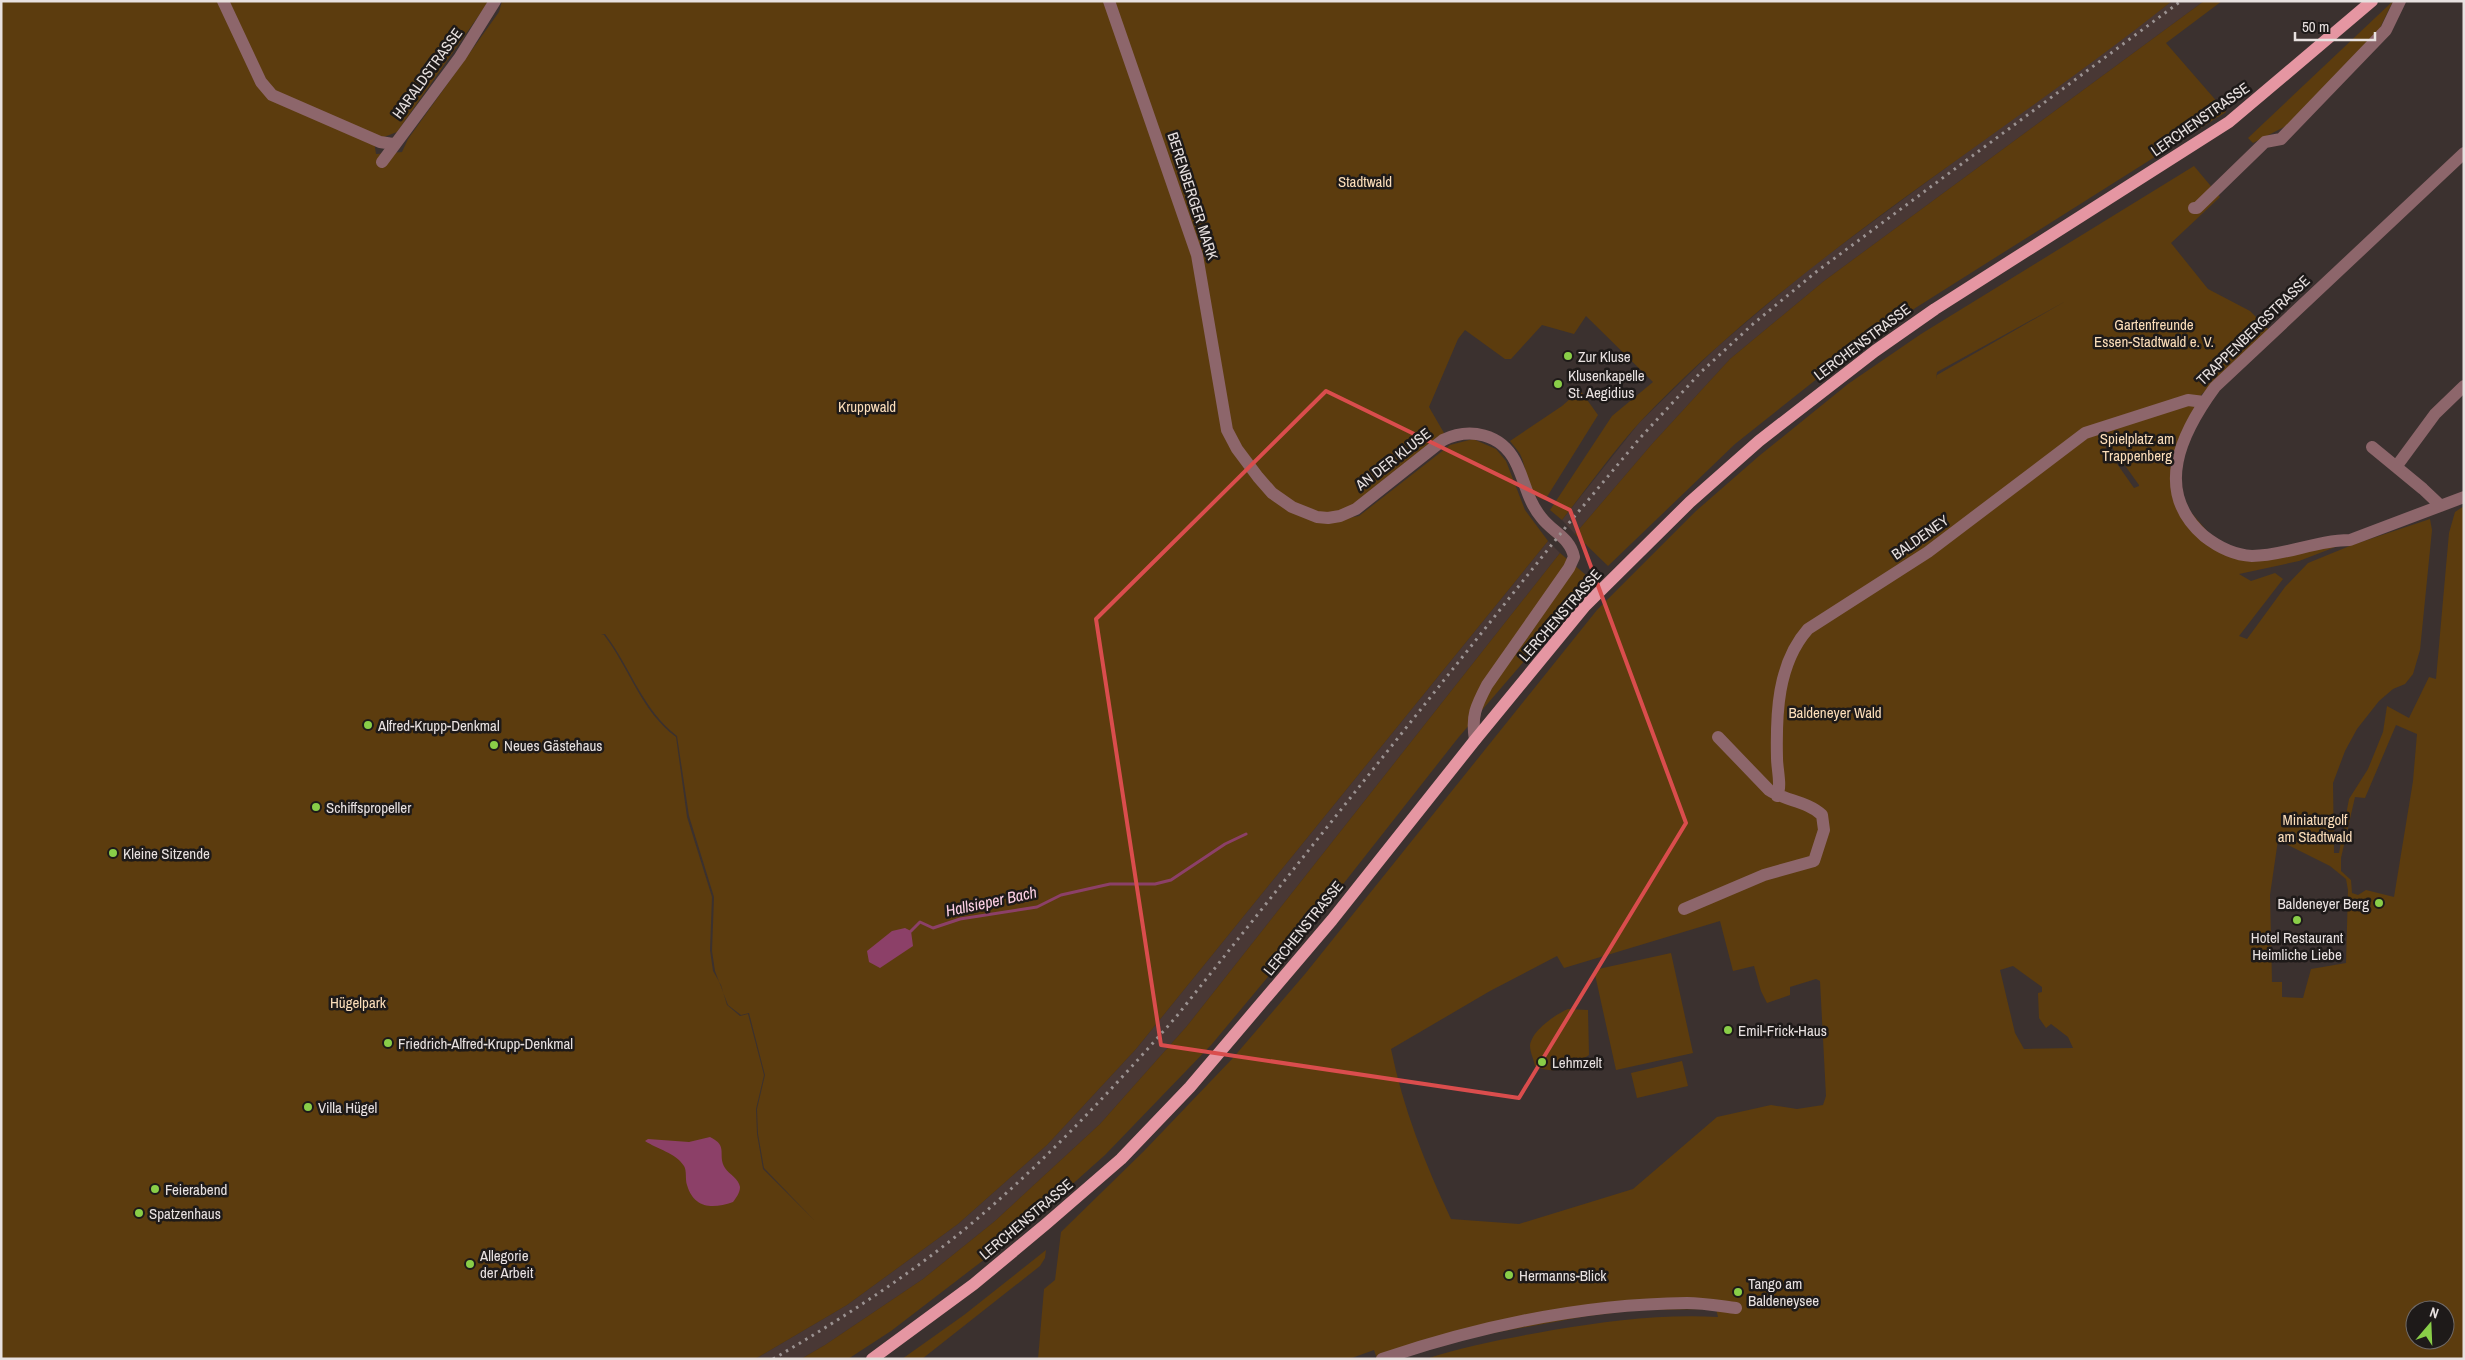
<svg xmlns="http://www.w3.org/2000/svg" width="2465" height="1360" font-family="'Archivo Narrow',sans-serif">
<style>
.built{fill:#493835}
.green{fill:#5c3c0e;fill-rule:evenodd}
.water{fill:#8c4068}
.lines{fill:none;stroke-linecap:round;stroke-linejoin:round}
.stream{stroke:#8c4068;stroke-width:3}
.minor{stroke:#8d666b;stroke-width:12}
.major{stroke:#e596a2;stroke-width:12}
.rail{stroke:#9b9291;stroke-width:3;stroke-dasharray:2.5 5;stroke-linecap:butt}
.marked{fill:none;stroke:#da4d4d;stroke-width:4;stroke-linejoin:round}
.poi-dot{fill:#89ce48;stroke:#1e1a19;stroke-width:2}
.labels{text-anchor:middle;dominant-baseline:central;stroke-width:5;stroke-linejoin:round;paint-order:stroke}
.street-label{font-size:15px;fill:#e8e1e0;stroke:#1e1a19}
.park-label{font-size:15px;fill:#fcdeba;stroke:#1e1a19}
.poi-label{font-size:15px;fill:#e8e1e0;stroke:#1e1a19;text-anchor:start}
.water-label{font-size:16px;font-style:italic;fill:#fccfe4;stroke:#1e1a19}
</style>
<rect width="100%" height="100%" fill="#3b312f"/>
<path class="built" d="M2172,1H2204L1824,281L1730,359L1652,444L1575,534L1562,520L1639,423L1717,347L1810,268Z
M1548,541L1560,553L1187,1026L1100,1124L995,1221L923,1279L825,1345L801,1359H755L847,1305L958,1224L1047,1145L1136,1049Z"/>
<path class="green" d="M1,1H489L397,132L384,137L373,134L376,154L402,152L408,139L499,12L502,1H2172C1995,142 1796,257 1640,422C1612,453 1587,488 1562,520L1550,510L1612,416L1653,382L1586,316L1574,334L1542,325L1511,359H1505L1465,330L1458,339L1429,407L1444,433L1352,507L1333,513H1317L1297,505L1276,492L1259,472L1233,433L1194,255L1222,425L1271,496L1337,520L1359,516L1450,445L1473,439L1496,449L1506,461L1525,510L1548,541L1136,1049L1047,1145L958,1224L847,1305L755,1359H1ZM605,634C631,668 642,709 677,736L689,816L714,897L712,951L715,971L728,1005L741,1015L749,1013L765,1075L757,1109L758,1134L764,1168L815,1221L763,1169L757,1134L756,1109L764,1075L748,1014L740,1016L727,1005L721,985L713,971L710,950L712,897L687,817L676,737C641,711 630,669 604,635H601Z
M2204,1H2222L2166,43L2226,112L1871,336L1735,444L1608,566L1575,534L1652,444L1730,359L1824,281Z
M2393,1L2380,28L2286,126L2253,143L2248,138Z
M2194,166L2220,197L2171,243L2208,289L2250,311L2269,330L2201,395L2200,404L2190,421L2176,495L2226,553L2338,546L2299,561L2239,574L2251,581L2275,573L2283,579L2239,636L2247,639L2285,587L2308,563L2352,545L2430,519L2432,530L2420,650L2413,674L2405,684L2393,689L2379,701L2357,729L2345,751L2333,783L2334,853H2339L2349,799L2368,769L2383,732L2387,706L2409,718L2429,677L2436,679L2449,533L2455,512L2464,506V1359H1426C1468,1345 1510,1338 1553,1330C1608,1321 1662,1314 1718,1317L1716,1309L1638,1310L1587,1316L1493,1333L1377,1359L1374,1350L1349,1359H1038L1044,1289L1055,1280L1061,1232L1144,1151L1232,1059L1305,974L1597,610L1696,511L1759,456L1848,384L1921,334ZM2066,301L1937,375L1936,379L1937,372ZM2106,439L2139,485V486L2134,488L2106,448L2103,441ZM2396,725L2417,734L2413,781L2394,897L2366,890L2358,895L2352,893L2351,880L2341,871V858L2355,797L2365,798ZM2278,840L2330,866L2346,879L2348,890L2346,963L2311,969L2303,998L2282,997V982H2272L2270,895ZM1720,921L1733,971L1754,966L1761,991L1767,1003L1790,995V987L1816,979L1820,981L1826,1096L1823,1105L1797,1109L1771,1105L1717,1117L1633,1189L1519,1224L1451,1219C1425,1164 1403,1108 1391,1049L1490,991L1557,956L1564,968ZM2013,966L2042,987V992L2038,993L2039,1018L2046,1028L2051,1024L2068,1037L2073,1048L2024,1049L2015,1033L2000,970ZM2415,1310H2445V1340H2415Z
M1580,390L1598,415L1545,500C1525,496 1528,469 1520,454C1517,449 1513,445 1510,441L1562,406Z
M1560,553L1593,581L1458,738L1307,930L1212,1044L1105,1155L1011,1239L891,1331L848,1359H801L825,1345L923,1279L995,1221L1100,1124L1187,1026Z
M1671,953L1693,1053L1616,1070L1594,970Z
M1568,1009L1588,1010L1589,1055C1571,1067 1556,1076 1535,1066C1534,1060 1530,1052 1530,1046C1531,1031 1556,1014 1568,1009Z
M1682,1061L1688,1086L1637,1098L1631,1073Z
M1046,1250L1045,1258L1040,1266L922,1359H902L964,1315Z"/>
<path class="water" d="M905,928L911,931L913,946L880,968L869,962L867,951L892,931Z
M710,1137C729,1146 717,1155 725,1168C729,1174 739,1179 740,1187C740,1193 736,1198 733,1202C713,1209 694,1209 687,1185C685,1179 687,1171 684,1166C676,1153 657,1149 645,1141L648,1139L689,1142Z"/>
<g class="lines">
<path class="stream" d="M911,931L920,922L933,928L960,919L1037,907L1061,895L1110,884H1155L1171,880L1225,844L1246,834"/>
<path class="minor" d="M223,1L261,82L272,95L380,142L393,144
M1109,1L1197,255L1227,430L1237,449L1258,477L1272,493L1292,507L1317,517L1328,518L1340,516L1356,509L1443,440C1470,427 1501,434 1515,461C1525,480 1527,500 1541,517C1552,532 1570,537 1574,557L1569,568L1487,685C1476,706 1471,716 1475,740
M2464,153L2215,387C2182,432 2152,491 2204,536C2218,547 2234,555 2252,556C2285,556 2316,540 2350,540L2464,497
M382,162L460,57L495,1
M2194,208H2197L2265,142L2281,139L2386,30L2400,1
M2372,447L2423,489L2441,506
M2396,467L2435,414L2464,386
M1777,796C1782,786 1777,770 1777,758C1776,715 1777,664 1808,629L1928,552L2085,433L2188,400L2204,402
M1684,909L1764,875L1814,861L1824,830L1822,815C1807,801 1785,801 1769,790L1718,737
M1382,1359C1480,1326 1583,1304 1687,1303C1703,1303 1720,1306 1736,1308"/>
<path class="major" d="M872,1359L974,1284L1046,1224L1121,1159L1190,1087L1332,920L1475,740L1585,606L1690,502L1759,441L1875,351L1935,309L2229,122L2372,1"/>
<path class="rail" d="M773,1359C840,1320 905,1278 965,1229C1042,1165 1110,1092 1176,1017L1569,523L1640,438L1701,372L1753,324L1816,272L2181,1"/>
</g>
<path class="marked" d="M1326,391L1570,510L1686,823L1519,1098L1161,1045L1096,619Z"/>
<g class="poi-dot">
<circle cx="1568" cy="356" r="5"/>
<circle cx="1558" cy="384" r="5"/>
<circle cx="368" cy="725" r="5"/>
<circle cx="494" cy="745" r="5"/>
<circle cx="316" cy="807" r="5"/>
<circle cx="113" cy="853" r="5"/>
<circle cx="2379" cy="903" r="5"/>
<circle cx="2297" cy="920" r="5"/>
<circle cx="1728" cy="1030" r="5"/>
<circle cx="388" cy="1043" r="5"/>
<circle cx="1542" cy="1062" r="5"/>
<circle cx="308" cy="1107" r="5"/>
<circle cx="155" cy="1189" r="5"/>
<circle cx="139" cy="1213" r="5"/>
<circle cx="470" cy="1264" r="5"/>
<circle cx="1509" cy="1275" r="5"/>
<circle cx="1738" cy="1292" r="5"/>
</g>
<g class="labels">
<g class="street-label">
<text transform="translate(427 73) rotate(-54)">HARALDSTRASSE</text>
<text transform="translate(2200 119) rotate(-35)">LERCHENSTRASSE</text>
<text transform="translate(1193 196) rotate(72)">BERENBERGER MARK</text>
<text transform="translate(2253 330) rotate(-44)">TRAPPENBERGSTRASSE</text>
<text transform="translate(1862 342) rotate(-37)">LERCHENSTRASSE</text>
<text transform="translate(1393 459) rotate(-38)">AN DER KLUSE</text>
<text transform="translate(1920 537) rotate(-35)">BALDENEY</text>
<text transform="translate(1560 615) rotate(-49)">LERCHENSTRASSE</text>
<text transform="translate(1303 928) rotate(-51)">LERCHENSTRASSE</text>
<text transform="translate(1026 1219) rotate(-40)">LERCHENSTRASSE</text>
</g>
<g class="park-label">
<text x="1365" y="181">Stadtwald</text>
<text x="2154" y="324">Gartenfreunde<tspan x="2154" dy="17">Essen-Stadtwald e. V.</tspan></text>
<text x="867" y="406">Kruppwald</text>
<text x="2137" y="438">Spielplatz am<tspan x="2137" dy="17">Trappenberg</tspan></text>
<text x="1835" y="712">Baldeneyer Wald</text>
<text x="2315" y="819">Miniaturgolf<tspan x="2315" dy="17">am Stadtwald</tspan></text>
<text x="358" y="1002">Hügelpark</text>
</g>
<g class="poi-label">
<text x="1578" y="356">Zur Kluse</text>
<text x="1568" y="375">Klusenkapelle<tspan x="1568" dy="17">St. Aegidius</tspan></text>
<text x="378" y="725">Alfred-Krupp-Denkmal</text>
<text x="504" y="745">Neues Gästehaus</text>
<text x="326" y="807">Schiffspropeller</text>
<text x="123" y="853">Kleine Sitzende</text>
<text x="2369" y="903" text-anchor="end">Baldeneyer Berg</text>
<text x="2297" y="937" text-anchor="middle">Hotel Restaurant<tspan x="2297" dy="17">Heimliche Liebe</tspan></text>
<text x="1738" y="1030">Emil-Frick-Haus</text>
<text x="398" y="1043">Friedrich-Alfred-Krupp-Denkmal</text>
<text x="1552" y="1062">Lehmzelt</text>
<text x="318" y="1107">Villa Hügel</text>
<text x="165" y="1189">Feierabend</text>
<text x="149" y="1213">Spatzenhaus</text>
<text x="480" y="1255">Allegorie<tspan x="480" dy="17">der Arbeit</tspan></text>
<text x="1519" y="1275">Hermanns-Blick</text>
<text x="1748" y="1283">Tango am<tspan x="1748" dy="17">Baldeneysee</tspan></text>
</g>
<g class="water-label">
<text transform="translate(991 901) rotate(-12)">Hallsieper Bach</text>
</g>
</g>
<rect width="2465" height="1360" fill="none" stroke="#e8e1e0" stroke-width="5"/>
<g transform="translate(2430 1325) rotate(19)"><circle r="24" fill="#1e1a19" stroke="#6f6a69"/>
<path d="M0-4L9 19L0 12L-9 19Z" fill="#89ce48"/>
<text y="-8" font-size="14" font-weight="bold" text-anchor="middle" fill="#e8e1e0">N</text>
</g>
<path d="M2295 32v8h80v-8" fill="none" stroke="#e8e1e0" stroke-width="2.5"/>
<text x="2302" y="32" font-size="15" fill="#e8e1e0" stroke="#1e1a19" stroke-width="4" paint-order="stroke">50 m</text>
</svg>
